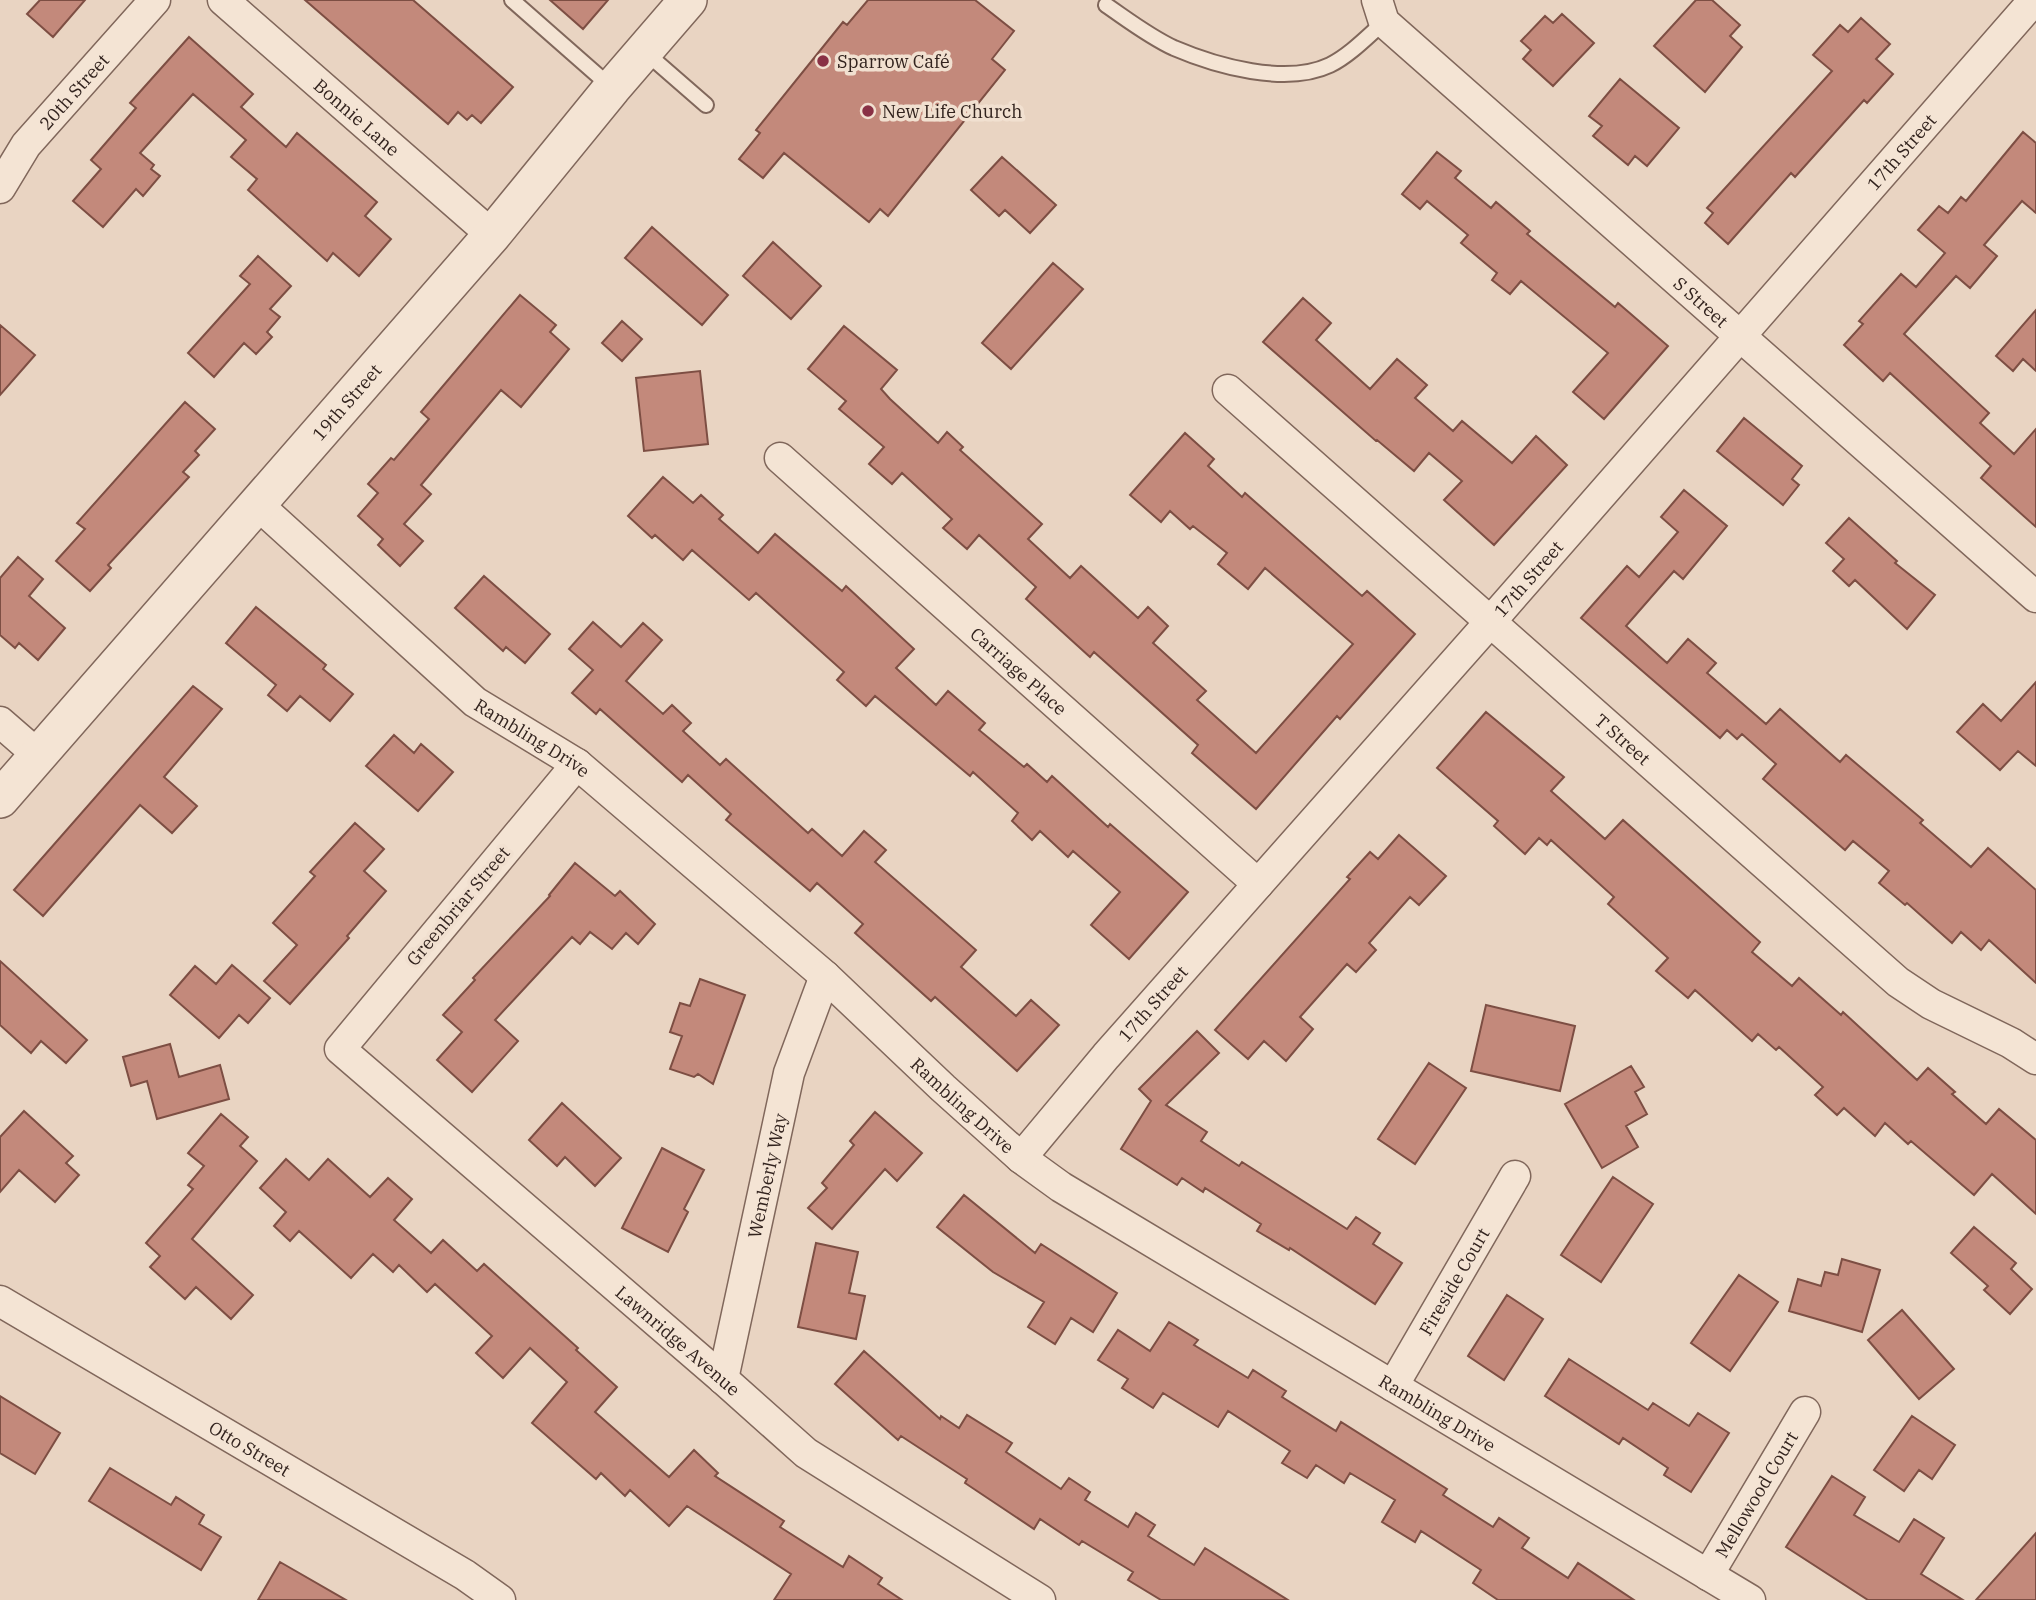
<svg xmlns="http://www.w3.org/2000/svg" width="2036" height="1600" font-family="'IBM Plex Serif',serif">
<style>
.building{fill:#c3897b;stroke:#7d4e43;stroke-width:2}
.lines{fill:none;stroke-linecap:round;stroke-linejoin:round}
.service-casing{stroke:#80675b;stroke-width:18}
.minor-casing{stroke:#80675b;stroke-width:33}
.tertiary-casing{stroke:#80675b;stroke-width:40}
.service{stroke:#f4e4d4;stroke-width:14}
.minor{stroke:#f4e4d4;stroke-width:30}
.tertiary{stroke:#f4e4d4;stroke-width:37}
.poi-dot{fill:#893145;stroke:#f1e0d0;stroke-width:2.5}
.labels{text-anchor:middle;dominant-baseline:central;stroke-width:7;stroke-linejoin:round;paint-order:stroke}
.poi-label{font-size:18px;fill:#32231e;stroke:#f1e0d0;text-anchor:start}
.street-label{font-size:18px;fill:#32231e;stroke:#f1e0d0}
</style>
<rect width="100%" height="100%" fill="#e9d4c2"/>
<path class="building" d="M40,0H85L53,37L27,14Z
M305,0H413L513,87L481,123L472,115L467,120L458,112L448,124Z
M550,0H608L583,29Z
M868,0H975L1014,31L992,59L1005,70L888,216L880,209L869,222L784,153L763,178L739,159L760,133L756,130L843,22L847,25Z
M1696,0H1712L1740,25L1730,36L1742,47L1705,92L1654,46Z
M1562,14L1594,43L1553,86L1523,59L1531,50L1521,41L1545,16L1553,23Z
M1861,18L1890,44L1876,59L1893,74L1867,103L1864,100L1795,177L1791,173L1728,244L1705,223L1713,213L1707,208L1832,71L1813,55L1840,25L1848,32Z
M189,37L253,94L241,107L286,147L297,133L377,202L365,216L391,239L359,276L333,253L327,261L248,190L257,179L231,157L246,140L193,94L140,153L154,165L151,169L160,176L143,196L136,189L103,227L73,201L101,169L91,160L136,108L130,103Z
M1620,79L1679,128L1647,166L1635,156L1628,165L1593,136L1602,126L1589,116Z
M2023,132L2036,143V213L2022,201L1984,245L1997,256L1970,288L1956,276L1904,334L1989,413L1980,423L2014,454L2036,429V527L1981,478L1991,466L1890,373L1883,381L1844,345L1863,324L1859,321L1901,274L1916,287L1945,253L1918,230L1939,206L1948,213L1961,197L1966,201Z
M1437,152L1461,171L1455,178L1491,208L1496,202L1530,231L1527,234L1615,307L1618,303L1668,346L1604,419L1573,392L1608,353L1521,281L1510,294L1492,280L1497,273L1461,243L1468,235L1427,201L1420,209L1402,194Z
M1002,157L1056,205L1030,233L1005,210L999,216L971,190Z
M652,227L728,295L702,325L625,258Z
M773,242L821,286L791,319L743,276Z
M258,256L291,286L270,309L280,317L267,332L272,337L256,354L244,343L214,377L188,353L250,284L240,276Z
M1053,263L1083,289L1011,369L982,343Z
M520,295L556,325L550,332L569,349L521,407L501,390L421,485L431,494L404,524L423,541L400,566L378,545L383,539L358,516L378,493L368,484L391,458L394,460L429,419L421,412Z
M1303,298L1331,323L1316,340L1370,389L1397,359L1427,385L1415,398L1453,431L1462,421L1512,463L1536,436L1567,465L1494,545L1444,500L1462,481L1429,453L1414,471L1377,440L1376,441L1263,342Z
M2036,310V371L2023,359L2013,371L1996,356Z
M622,321L642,339L622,361L602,343Z
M0,325L35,355L0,395Z
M844,326L897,370L881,389L890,399L938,443L947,432L963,447L960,450L1042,524L1028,539L1070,578L1081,566L1138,618L1148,607L1168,626L1153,643L1206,691L1197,700L1256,753L1353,644L1265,568L1248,589L1218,564L1227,553L1193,526L1190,529L1170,511L1161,522L1130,495L1185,433L1214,459L1208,466L1242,497L1245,493L1362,596L1367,591L1415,634L1340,719L1337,716L1256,809L1192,753L1198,745L1094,652L1090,657L1026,599L1036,587L979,535L967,549L943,528L952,519L902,473L892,484L869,464L884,447L839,409L846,401L808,369Z
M700,371L708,444L644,451L636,378Z
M185,402L215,429L195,451L199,455L183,472L189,477L108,565L111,568L90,591L56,561L85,529L77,523Z
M1744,418L1802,466L1792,479L1799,485L1783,505L1717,451Z
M663,477L693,503L701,495L723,515L719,519L758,553L775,534L842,591L846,586L914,649L896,668L936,705L948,691L985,723L979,730L1024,767L1027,764L1047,782L1052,776L1108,827L1110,824L1188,892L1129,959L1091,925L1120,892L1073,851L1068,857L1040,831L1032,840L1012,821L1018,813L973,772L970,776L875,696L866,706L837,680L844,672L756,593L749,600L692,550L683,560L655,535L652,538L628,516Z
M1684,490L1727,526L1683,579L1674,571L1626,626L1667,663L1688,639L1716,663L1707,673L1766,724L1780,709L1840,762L1846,755L1923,820L1920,823L1971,867L1988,848L2036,890V983L1989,940L1981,950L1961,932L1952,943L1907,903L1905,905L1879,883L1889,871L1853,841L1845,850L1763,779L1776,764L1742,734L1737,739L1727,730L1720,738L1581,618L1627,566L1639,577L1678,532L1661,517Z
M1849,518L1897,561L1895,563L1935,595L1907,629L1855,580L1849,586L1833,571L1844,559L1826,543Z
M18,557L43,579L29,596L65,628L38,660L19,643L15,648L0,635V578Z
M484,576L550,634L525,663L506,647L503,651L455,608Z
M256,607L326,665L323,669L353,694L330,721L300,696L287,711L268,695L276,685L226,643Z
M593,622L621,647L643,623L662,640L626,681L663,714L672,705L691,723L683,731L720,765L726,759L808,833L812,829L842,856L864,831L886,850L875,862L976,950L961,967L1016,1016L1031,1000L1059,1025L1017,1071L935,997L931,1001L855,933L863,924L817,883L810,891L726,820L731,814L688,775L682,782L600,709L596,714L572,693L593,670L569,649Z
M2036,682V766L2018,751L2000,770L1957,732L1983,704L2001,721Z
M193,686L222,709L164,777L197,806L172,833L140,805L43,916L14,890Z
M1486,712L1564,777L1551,791L1605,839L1623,820L1760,942L1752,952L1792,986L1799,978L1841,1015L1843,1012L1917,1080L1928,1068L1955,1092L1952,1094L1986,1124L1999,1109L2036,1140V1214L1992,1174L1974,1195L1911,1141L1908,1144L1885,1123L1875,1136L1844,1108L1837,1115L1815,1095L1823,1087L1779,1047L1776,1050L1758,1034L1752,1041L1695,990L1688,998L1656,971L1668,958L1608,904L1614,897L1551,840L1547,845L1539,838L1525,854L1494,826L1498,821L1437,768Z
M394,735L414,753L421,744L453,772L418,811L366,766Z
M355,823L384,849L364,871L386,891L347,936L349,938L290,1004L264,981L297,945L273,923L315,876L310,872Z
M1399,835L1446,876L1419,905L1410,897L1369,943L1376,950L1356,972L1347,964L1300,1017L1313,1029L1286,1061L1264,1041L1248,1059L1215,1030L1350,879L1347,877L1370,852L1378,859Z
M575,863L615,896L620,891L655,924L638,944L626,933L612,949L590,932L580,944L572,937L495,1020L518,1041L472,1092L437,1060L462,1032L443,1015L475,980L473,978L550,896L549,895Z
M0,961L87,1040L66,1063L41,1041L31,1053L0,1025Z
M232,965L270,998L248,1023L239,1015L219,1038L170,995L195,966L216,984Z
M700,979L745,995L713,1084L698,1074L694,1077L670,1069L682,1036L670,1032L680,1003L690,1006Z
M1486,1005L1575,1026L1560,1091L1471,1071Z
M1197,1031L1219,1053L1166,1105L1207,1132L1201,1141L1239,1166L1242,1162L1347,1229L1356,1217L1380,1233L1373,1244L1402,1263L1375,1304L1290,1248L1289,1250L1257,1231L1261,1224L1205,1188L1203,1192L1182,1178L1177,1185L1121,1149L1151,1101L1139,1089Z
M170,1044L179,1077L220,1065L229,1099L157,1119L147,1081L131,1086L123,1057Z
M1429,1063L1466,1088L1415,1164L1378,1139Z
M1631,1066L1644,1087L1635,1092L1647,1114L1626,1126L1638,1147L1602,1168L1565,1104Z
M562,1103L621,1158L595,1186L565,1157L557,1166L529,1140Z
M24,1111L73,1156L66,1163L79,1175L55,1202L19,1170L0,1192V1137Z
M875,1112L922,1153L897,1181L885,1169L832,1229L808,1208L827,1188L822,1183L854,1145L850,1141Z
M221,1114L248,1137L240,1146L257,1161L192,1239L253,1295L231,1319L196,1287L185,1299L150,1267L160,1256L146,1243L193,1189L188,1185L204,1166L188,1153Z
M662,1148L704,1170L684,1209L688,1212L668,1252L622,1228Z
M286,1159L309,1180L328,1159L370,1197L388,1178L412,1199L394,1220L431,1253L443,1240L477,1271L484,1264L578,1348L576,1350L617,1387L595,1412L669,1477L694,1450L718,1473L715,1476L784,1521L780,1527L843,1567L849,1556L882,1578L878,1584L902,1600H774L791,1574L687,1506L669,1526L630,1490L625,1496L601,1473L596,1479L532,1423L567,1382L530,1348L503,1378L476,1353L492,1336L435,1284L427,1292L399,1265L393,1272L373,1254L351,1278L299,1231L290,1241L274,1226L286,1212L260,1188Z
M1613,1177L1653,1204L1601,1282L1561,1255Z
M964,1195L1035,1253L1041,1244L1117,1293L1093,1332L1071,1318L1055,1344L1028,1327L1044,1302L993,1272L937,1227Z
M1974,1227L2016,1263L2011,1269L2032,1289L2010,1314L1984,1290L1988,1286L1951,1253Z
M816,1243L858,1252L849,1293L865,1296L856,1339L798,1327Z
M1842,1259L1880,1270L1862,1332L1789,1311L1798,1279L1821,1286L1825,1272L1838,1275Z
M1739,1275L1778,1302L1730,1371L1691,1343Z
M1507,1295L1543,1319L1504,1380L1468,1356Z
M1902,1310L1954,1369L1919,1399L1868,1340Z
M1169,1322L1198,1340L1194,1345L1248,1378L1253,1370L1286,1391L1282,1397L1336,1431L1341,1422L1447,1489L1443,1495L1493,1527L1499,1518L1529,1538L1522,1548L1568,1578L1578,1563L1634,1600H1498L1473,1583L1481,1570L1421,1531L1415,1542L1382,1522L1395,1500L1350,1473L1344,1483L1316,1465L1307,1478L1282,1463L1290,1451L1228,1411L1218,1427L1163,1393L1153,1408L1122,1388L1128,1379L1098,1360L1118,1330L1150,1351Z
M864,1351L940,1419L941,1416L959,1428L967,1415L1012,1443L1006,1452L1061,1489L1069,1478L1090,1492L1085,1500L1128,1527L1136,1513L1155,1525L1148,1536L1194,1565L1205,1548L1288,1600H1161L1128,1580L1133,1572L1082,1541L1079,1545L1040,1519L1034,1529L965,1483L967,1479L901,1436L898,1440L835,1384Z
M1569,1359L1648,1410L1653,1403L1689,1426L1698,1413L1729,1433L1691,1492L1664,1475L1668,1468L1623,1438L1619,1444L1545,1396Z
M0,1396L60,1433L35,1474L0,1453Z
M1912,1416L1955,1445L1932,1479L1919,1470L1904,1491L1874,1470Z
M110,1468L171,1505L176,1497L204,1515L199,1524L221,1537L201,1570L89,1501Z
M1832,1476L1865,1497L1854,1515L1899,1542L1914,1519L1944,1538L1921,1574L1963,1600H1868L1786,1547Z
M2036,1533V1600H1976Z
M280,1562L346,1600H258Z"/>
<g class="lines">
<g class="service-casing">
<path id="service" d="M512,0L611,87
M1106,5C1128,20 1150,37 1174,48C1216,66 1286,86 1330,65C1350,55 1368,36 1384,22
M644,51L706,105"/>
</g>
<g class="minor-casing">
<g id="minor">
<path id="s1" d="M223,0L492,235"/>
<path id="s2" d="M1377,0L1384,22L2036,597"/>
<path id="s3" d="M0,188L26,145L155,0"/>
<path id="s4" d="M1228,390L1898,982L1931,1004L2011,1043L2036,1059"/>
<path id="s5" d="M780,458L1258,884"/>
<path id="s6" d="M257,504L475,702L577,764L825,976L943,1088L1021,1158L1061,1187L1750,1600"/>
<path d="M0,722L38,755"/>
<path id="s7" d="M577,764L340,1049L723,1379L806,1453L1040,1600"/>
<path id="s8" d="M1021,1158L1106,1056L1491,621L2034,0"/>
<path id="s9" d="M0,1301L465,1575L500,1600"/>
<path id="s10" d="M723,1379L789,1073L825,976"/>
<path id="s11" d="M1393,1386L1515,1176"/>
<path id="s12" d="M1708,1575L1805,1412"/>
</g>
</g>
<g class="tertiary-casing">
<g id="tertiary">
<path id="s13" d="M0,799L492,235L612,88L688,0"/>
</g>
</g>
<use href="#service" class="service"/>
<use href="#minor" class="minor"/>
<use href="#tertiary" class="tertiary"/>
</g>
<g class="poi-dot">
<circle cx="823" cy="61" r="7"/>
<circle cx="868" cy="111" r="7"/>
</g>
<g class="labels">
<g class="poi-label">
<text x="837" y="61">Sparrow Café</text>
<text x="882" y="111">New Life Church</text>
</g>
<g class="street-label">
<text stroke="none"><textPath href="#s3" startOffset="122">20th Street</textPath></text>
<text stroke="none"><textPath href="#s1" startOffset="178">Bonnie Lane</textPath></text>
<text stroke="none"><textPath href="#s8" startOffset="1337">17th Street</textPath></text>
<text stroke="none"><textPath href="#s2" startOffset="446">S Street</textPath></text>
<text stroke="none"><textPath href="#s13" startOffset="527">19th Street</textPath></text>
<text stroke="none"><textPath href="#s8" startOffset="770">17th Street</textPath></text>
<text stroke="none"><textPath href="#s5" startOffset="320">Carriage Place</textPath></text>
<text stroke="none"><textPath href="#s4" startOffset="527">T Street</textPath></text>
<text stroke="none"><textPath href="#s6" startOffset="362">Rambling Drive</textPath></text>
<text transform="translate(458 906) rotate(-50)">Greenbriar Street</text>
<text stroke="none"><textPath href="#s8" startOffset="203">17th Street</textPath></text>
<text stroke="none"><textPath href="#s6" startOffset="929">Rambling Drive</textPath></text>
<text stroke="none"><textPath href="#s10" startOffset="208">Wemberly Way</textPath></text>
<text stroke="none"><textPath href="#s11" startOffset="121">Fireside Court</textPath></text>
<text stroke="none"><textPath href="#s7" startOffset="817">Lawnridge Avenue</textPath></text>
<text stroke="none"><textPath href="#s6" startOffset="1496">Rambling Drive</textPath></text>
<text stroke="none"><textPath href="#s9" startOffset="290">Otto Street</textPath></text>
<text stroke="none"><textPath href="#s12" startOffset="94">Mellowood Court</textPath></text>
</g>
</g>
</svg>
